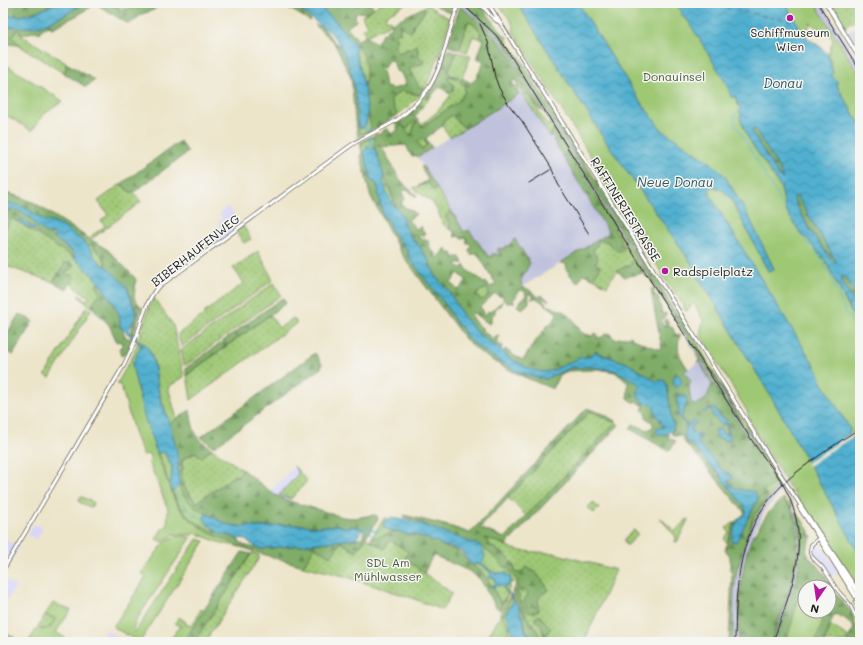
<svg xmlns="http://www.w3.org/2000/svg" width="863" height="645" font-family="Mali,sans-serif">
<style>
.built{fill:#d9d7f8}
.industrial{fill:#c0c2dd}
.grass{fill:url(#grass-dots);stroke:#5e7248}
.forest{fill:url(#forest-firs);stroke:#4e6441;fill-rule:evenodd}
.wetland{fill:url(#wetland-marsh);stroke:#5e7248}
.cemetery{fill:url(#cemetery-stones);stroke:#5e7248}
.park{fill:#9fc874;stroke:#5e7248}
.water{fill:url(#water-waves);stroke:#366676;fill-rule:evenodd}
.pier{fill:#ede5ca}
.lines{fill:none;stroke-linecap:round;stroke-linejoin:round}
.stream{stroke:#51b0d0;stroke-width:1}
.ferry{stroke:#315764;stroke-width:1;stroke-dasharray:5 4;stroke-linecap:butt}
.tertiary-casing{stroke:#656259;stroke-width:4}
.secondary-casing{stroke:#656259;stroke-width:4.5}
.primary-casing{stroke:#656259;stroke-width:5}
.motorway-casing{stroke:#656259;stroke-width:5.5}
.tertiary{stroke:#fff;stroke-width:2.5}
.secondary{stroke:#fff;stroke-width:3}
.primary{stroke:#fff;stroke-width:3.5}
.motorway{stroke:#fff;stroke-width:4}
.rail{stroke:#1c1c1c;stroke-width:1}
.poi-dot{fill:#b5179e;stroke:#f6f6f2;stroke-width:1.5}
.labels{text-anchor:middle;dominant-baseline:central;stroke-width:3;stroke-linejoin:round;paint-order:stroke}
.poi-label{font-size:12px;fill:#1c1c1c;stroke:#f6f6f2}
.park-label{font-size:12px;fill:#4a583b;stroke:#f6f6f2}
.street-label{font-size:12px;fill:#1c1c1c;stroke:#f6f6f2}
.water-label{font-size:13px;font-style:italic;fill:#315764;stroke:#f6f6f2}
</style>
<defs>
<pattern id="grass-dots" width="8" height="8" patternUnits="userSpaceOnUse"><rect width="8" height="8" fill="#9fc874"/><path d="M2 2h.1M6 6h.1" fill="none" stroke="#88ab64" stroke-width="1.8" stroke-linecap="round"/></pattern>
<pattern id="forest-firs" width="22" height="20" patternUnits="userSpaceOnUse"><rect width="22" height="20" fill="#7fac66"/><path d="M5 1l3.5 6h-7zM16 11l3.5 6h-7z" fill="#678b53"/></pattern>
<pattern id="wetland-marsh" width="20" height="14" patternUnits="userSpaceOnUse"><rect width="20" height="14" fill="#9fc874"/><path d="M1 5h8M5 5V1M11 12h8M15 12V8" fill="none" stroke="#88ab64"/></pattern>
<pattern id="cemetery-stones" width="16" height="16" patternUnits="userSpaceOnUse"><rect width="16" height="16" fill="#9fc874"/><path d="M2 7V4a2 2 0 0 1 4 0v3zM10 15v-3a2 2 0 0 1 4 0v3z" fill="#88ab64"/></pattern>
<pattern id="water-waves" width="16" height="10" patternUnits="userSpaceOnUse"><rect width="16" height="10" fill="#51b0d0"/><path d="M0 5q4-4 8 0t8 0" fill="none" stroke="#428ea8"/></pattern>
</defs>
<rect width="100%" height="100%" fill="#f6f6f2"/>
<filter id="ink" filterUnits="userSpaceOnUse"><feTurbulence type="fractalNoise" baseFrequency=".025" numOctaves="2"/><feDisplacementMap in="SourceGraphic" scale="8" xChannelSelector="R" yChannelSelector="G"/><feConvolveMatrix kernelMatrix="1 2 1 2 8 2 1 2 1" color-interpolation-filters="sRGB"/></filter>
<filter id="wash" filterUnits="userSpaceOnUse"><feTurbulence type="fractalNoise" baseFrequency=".012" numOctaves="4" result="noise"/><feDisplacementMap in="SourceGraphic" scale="16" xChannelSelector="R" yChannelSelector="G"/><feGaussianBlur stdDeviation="0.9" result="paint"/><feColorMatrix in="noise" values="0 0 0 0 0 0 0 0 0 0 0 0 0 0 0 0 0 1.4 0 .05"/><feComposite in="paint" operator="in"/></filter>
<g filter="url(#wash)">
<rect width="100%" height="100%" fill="#ede5ca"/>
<path class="built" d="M228,206L237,219L238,223L232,229L235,233L215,249L207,239L221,227L217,222L223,219L219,213Z
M294,466L307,481L289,501L278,497L270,491Z
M34,524L43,528L37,540L27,535Z
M3,538L19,548L12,560L3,554Z
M815,544H818L822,547L839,572L831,577L826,569L813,555L812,549Z
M3,579L16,586L4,605L3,604Z
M106,630L123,639L121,642H98Z"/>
<path class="industrial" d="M460,3H463L500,37L511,53L629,244L739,420L756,446L770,464H772L786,487L793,504L798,524L800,553L795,581L775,642H772L793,579L797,558V528L792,506L784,488L746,435L507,50L499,40L475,17L461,7L462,5Z
M815,3H822L858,61L860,65V76Z
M856,28L857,30L860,29V40L854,43L848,33L852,29Z
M522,92L550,137L553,135L555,139L554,140L609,233L522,287L521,280L530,263L511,242L505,249L497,250L503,257H492L488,256L469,230L465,232L417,157Z
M700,362L712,385L706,399L696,405L691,403L689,387L683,371Z
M780,485L782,490L766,509L756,528L749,544L741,575L739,599L738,642H733L734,591L741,555L750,529L756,517L773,493Z"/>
<path class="grass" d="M118,3H151L146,7L145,5L119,11Z
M381,3H411L406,4L385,16L387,20L389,19L392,23L366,36L362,29L367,26L362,16Z
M425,3H428L429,4L427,5L450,19L440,53L425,89L419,87L409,69L416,65L419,57L417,45L399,53L394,44L398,40L395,38L397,31L400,33V25L411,32L414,24L424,13V7L426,5Z
M828,3H858L860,8V15L853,22L847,24L846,27L844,29Z
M468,21L474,24L481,32L480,36L484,40L473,36L467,52L450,47L448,44L460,48Z
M17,30H19L21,35L66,63V71L62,72L23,48L12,37Z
M449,50L471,56L462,78L460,81L466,83L465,92L459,101L423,126L421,125L437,112L451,95L448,93L453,90L447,76L456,78L458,77L450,75L448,71L457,53Z
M439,69L435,83L427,97L429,99L423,106L420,105L415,112L412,111L410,113L409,111L430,90Z
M515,78L528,91L540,109H543L555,129L552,130L553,135L550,137L516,84C530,92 538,112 547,125L549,126L551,123L543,111L540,110C531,100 525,86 513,80Z
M401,91L420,95L404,110L397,115L390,99Z
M452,115L460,124L466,128L450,137L442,126L443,122Z
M415,120L417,122L415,123L412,134H409L402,126L407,129Z
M422,138L426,140V143L428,142L429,143L426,144L427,146L422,149L419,147L417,141Z
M428,183L436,189V187L455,216L451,213L449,214L450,224L454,231C438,226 443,216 434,206V204L413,188Z
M121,184L130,192H134L141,202L93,238L91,236L105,226L101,221L108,215L98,201Z
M12,218L70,255L86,268L98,282L97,286L100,293L94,301L92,307L78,296L79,295L87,300L89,297L71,284L74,277L64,272L66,270L65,263L53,282L3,265V233Z
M242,227H244L251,239L244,243L236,232Z
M616,227L647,276L646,277L633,259L632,265C619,268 613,274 607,286L593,278L601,267L595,263L593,251L598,243L601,240L608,242L611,247Z
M632,238L647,273L629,244L631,241Z
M258,251L273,280L181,347L178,334L205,314V312L244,283L233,268Z
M640,254H642L649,265L648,267L654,285L649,276Z
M274,283L281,295L186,365H184L181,350Z
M485,288L488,290L489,294L482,302L475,297L481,290Z
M154,298L173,325L184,377L168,387L177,419L169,424C167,414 163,404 160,394C155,379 157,357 145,344H142L138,341L149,307Z
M87,306L91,310L50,378L45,375Z
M270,315L279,328L293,318L297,323L191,400L187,375Z
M696,355L715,385H712L700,362L697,363L699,360Z
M706,359L707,361L734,406C728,399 718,388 718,379L714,376L713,372L709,368V371L704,363L707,362Z
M728,402L739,419L741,417L748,425L746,427L760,451L756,446Z
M590,411L606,418L610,421H615L616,422L526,516L508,498Z
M212,449L243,470L239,475L234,476L196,503L185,488L181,471L183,469L182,460L189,455L190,456L196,452L200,458Z
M294,466L307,481L291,499L279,495L298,474Z
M777,481H778L780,484C768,497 758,513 750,529L754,514L767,499L761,492Z
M593,502L599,508L594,513L587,508Z
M786,502L788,503L790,502C804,545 796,570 783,610C779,620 777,634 771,642C781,612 800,571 797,540C796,532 796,518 792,512C790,508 787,507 786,502Z
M633,530L637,532V535L628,545H626L624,540Z
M485,537L514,549L522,551L554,553L616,570L584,642H547L546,635L541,625L544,636L543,638L538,635L536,627C523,620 522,602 517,590L514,588L516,585L513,582L511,583L510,576L511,574L504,568L505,566C514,571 518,581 521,590L522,589L527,592L528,597L537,603L540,595L548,590L536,572L526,567L522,572L516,573L513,563L495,548L490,546Z
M366,538L384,549L390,540L406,550L409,546L424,573L452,593L442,610L412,598L344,576L303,566L315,547H338L341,542L356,552Z
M252,553L259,555V558L205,642H194Z
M510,595L511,597L502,617L506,620L509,634L511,635L513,642H484L498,620L500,619V613Z
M45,615L55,618C52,626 49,630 40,629L38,627Z
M830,625L849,637L846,642H824L829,632Z"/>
<path class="forest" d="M3,3H12L16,7L18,3H59L34,12L20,16L3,15Z
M84,3H118L119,11L145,5L146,7L151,3H159L154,10L142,14L131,23H127L96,4L78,15L52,28L49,26L42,29L39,33L36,31L21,35L19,30H17L12,37L23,48L17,45L8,44L3,48V27C15,27 29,28 41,25C56,21 71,11 84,3Z
M280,3C294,3 301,10 311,18L310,21Z
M315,3H371L374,8L366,13L358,12L355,14L356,21L347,27L358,40L366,36L375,43L379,40L382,33L385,34L387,29L391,27L392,23L424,7V13L414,24L411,32L400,26V33L397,32L395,38L398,40L394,44L399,53L417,45L419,57L424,60L423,64L416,65L409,69L419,87L425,89L420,95L401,91L390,99L397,115L380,126L358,137L355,121L351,78L339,52L334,43L315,25C326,26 328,36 335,43C336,44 338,44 340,46C354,59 357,107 358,126L359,129L365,131L369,124L370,119L367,112L364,85L366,79L359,46L355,44L333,18ZM393,60L396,71L401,73L406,85L393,89L386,87C383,81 384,75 381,69L384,68L387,61Z
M434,3H455L453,10L451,13L436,6Z
M474,4L482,7L503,34L507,37L508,45L512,47L515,53L519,55L536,85L572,142L571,145L577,156H581L632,238L631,241L629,244L511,53L500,37L465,5Z
M460,6C474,17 488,27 499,41C516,61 529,86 543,109H540L528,91L515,78L512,82L519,94L466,128L460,124L452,115L443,122L442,126L426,138L428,142L426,143V140H424L422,138L419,141H417L420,145L419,147L422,149L426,146V144L429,143L432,148L417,157L416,155L412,157L406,145L382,147L399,178L407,187L418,196L416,197L411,193L409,190H404L402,193L405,199L402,202V206L411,210L417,214L408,220L416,229L421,226L422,228V231L425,233L424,236L419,235L418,237L428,241L430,246L429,248L436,254V259L446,248L448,253H452L454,258L456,257H460L463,263H456V264L461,269L464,265C467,269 473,277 478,277L483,283L486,282L490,287L496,284L477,253L471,255L469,250L471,246L469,243H466L467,239L466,237L462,238L457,236L455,238L454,231L450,229V224L445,217L449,214V211L455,216L464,232L469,230L488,256L492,257V254H497L502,256L497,250L499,248L504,249L506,246H508L515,239L530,263L521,280L522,287L528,289L539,297L541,295L549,300L548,301L543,298L541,299L545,302L549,307L536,298H534L532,300L533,295L529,293C528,303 532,301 522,309L517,306L524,297H526L525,291L519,290L515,298L513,300L514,302L513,304L510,302L508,304L505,300H502L504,298L503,296H499L495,293L480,307L483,310L482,313L485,315L488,311L490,312L499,304L502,302L501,306H499L495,310V313L491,317V323L489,324L478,316L477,317L473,313L471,315L474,321L483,329V331L493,339L494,337L498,335L499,337L496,342L502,346L501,350L476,332L468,321L465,319L450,293L435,278C431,258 413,242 403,223C402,221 402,218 401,215C400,212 397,210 396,207C393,198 390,186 384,179V176L374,145V138L362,143V146L372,181H375L379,191L378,194L384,218H387L391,223L390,226L393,231L408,251V256L419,271L444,303L457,325L462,328L467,337L499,362L506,364L514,370L538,378L547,379L549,377L571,368L593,367L616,371L639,383L640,386L638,391L640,400L650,404L655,408L656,415L661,419L664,428L661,429L659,435L668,434L670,436L667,437L668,439L671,438L676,441L670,450H667L630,429L633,424L648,430L653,427V423L646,418V412L642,410L644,406L636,401L634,403L627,397L628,392V383L615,372L597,369L594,370L568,371L559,375L553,389C521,376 488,363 464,338L401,253L370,195L361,156L362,154L360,142L376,134H381L383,131L387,128L391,134L398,130L395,123L404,120L412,111L415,112L417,106L420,105L423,106L415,117L423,126L459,101L465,92L464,87L466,83L462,84L460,81L462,78L471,83L476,79L484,61L477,58L484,40L480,36L481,32L474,24L468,22L460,48L448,44ZM415,120L417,122L415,123L412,134H409L403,126L407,129ZM458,273L467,281L458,290L451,283ZM485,288L488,290L489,295L481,301L479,297L475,296L481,290H484Z
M449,50L457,53L448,71L450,75L459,77L455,80L453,77L447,76L450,82L454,85L453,91L448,93L440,86L429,99L427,98L435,83L446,52Z
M66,63L95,80L86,87L62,72L66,71Z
M755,128L779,168L783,179L779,176L752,132L753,129Z
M555,129L616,227L615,230L625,247L623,250L618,251L611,247L608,242L601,240L598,243L593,251L598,259L595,263L601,267L593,278L583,274L578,283L575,281L566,269L567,266L564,263H560L609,233L553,140L555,139L551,133L552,130Z
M180,141L188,152L134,192H130L121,184Z
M423,166L436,187L434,191L428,183L418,186L428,180L421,167Z
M3,192L20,197L33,202L82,234L108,250L136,279L134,298L142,308L133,336L131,332L137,314L127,287L106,266L104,258L99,254L98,250L91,245L88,246L73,235L49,221H45C29,211 23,204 3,203Z
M797,196L836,261L835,264L833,262L810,229L795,203L794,197Z
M16,209L30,217L36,225L35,228L21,220L20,222L34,230L38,227L41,228L42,230L51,235L71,251L74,258L12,218L3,233V211Z
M633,259L643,273L625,277L617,271L624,267L631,265Z
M65,263H71L74,265L71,270H66L65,272L69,275H73L74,277L67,289L53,282Z
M649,265L675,312C686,319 701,350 708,362L704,363L654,285L648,267Z
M842,276L848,281L860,300V312L841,281Z
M98,282L106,291L120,316V327L123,331L124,335L129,339L131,337L132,338L127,352L121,356L119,348L123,347L121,341L117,342L109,325L92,307L94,301L100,293L97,286Z
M654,288V294L658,297L662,313L667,314L661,321L663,326H665V320L667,319L669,326H672L675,334L680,335C676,351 679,355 688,369L684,372L691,381L689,387L691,403L696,405L706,399L712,385H715L746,435L769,466L771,469V475L776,476L778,479L776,483L762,492L767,494V499L760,507L758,511L754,514L737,571L734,591L733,637L731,642H729L732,571L730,570V556L725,550L735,522L745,513L699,458L685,443L681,435L675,436L674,434L672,435L671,433L673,432L674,425L672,421L667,386L665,381L662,380L656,381L627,363L600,354L596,351C588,357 582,359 574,362C559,368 545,376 529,369C526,367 524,365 521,364C514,360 510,360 504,352L505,349L515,356L523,360L529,351L530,349L547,326L555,319L557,313L549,307L551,306L556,309L564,311L565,313L571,317L582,333L592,336L595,333L597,334V338L602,337L605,334L610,333L614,339L631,336L632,339C643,342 651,348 662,349L652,297L651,289ZM679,394L686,397L687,403L681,418L678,416L679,410L676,400ZM708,408L717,411L720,416L725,419L728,425L727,441L715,437L717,435V433H722L724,435H726L728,433L727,424H722L713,416L712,409H709L705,413L704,412ZM692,422L696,423L691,427V432L696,434V439L697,440L702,437L698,441L699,444L718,465L729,480V484L735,489C743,489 754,493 758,499L735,542L733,535L735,532L737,522L746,512C742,498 726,487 719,472L715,471L689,442L685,430L687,427L686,424L688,426Z
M282,298L283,299L286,303L186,375V368Z
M19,314L33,321L13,355L3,349V340Z
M315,353L322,364L321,368L215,446H212L201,437Z
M709,367L711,368L714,376L718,379C718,386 723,386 726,392C728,394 728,398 730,400C733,406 737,411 741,417L740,420L709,371Z
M587,408L604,414L615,421H610L606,418L590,411L480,528L505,538L616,422L619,425L508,543L507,545L485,538C491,550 507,553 513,564C514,567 515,570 516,573L522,572L526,567C536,572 543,580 549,590C539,596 536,598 539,610L532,613L528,612L524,602L526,596H528L527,592L522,589V593L520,591L516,585L518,581C512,576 513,571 506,566L504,568L497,559L481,546L430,528L422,523L405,518L404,515L449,526L470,533Z
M190,410C194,431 193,436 212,449L200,458L196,452L190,456L189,455L182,460L183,470L181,471L185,488L196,503L234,476L239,475L243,470L275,495L289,501L343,517L354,518L374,515L377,516L378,519L356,552L341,542L331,557L315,547L303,566C264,554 197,540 175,502C167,488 162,470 156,454L158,453L166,474L168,481L170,482V486L177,503L182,510L192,519L208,528L238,540L243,545L251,547L262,549L357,539L362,537L365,530L352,526L347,528L338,525L313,527L306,525H279L272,527H254L249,526L243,527L226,524L198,510L189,502L180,490L174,443L169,424Z
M748,425L772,464L771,465L760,451L746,427Z
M784,498L787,505L790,506C810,548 785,601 771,642H738C739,605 739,569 753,534L755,535C763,520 770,508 784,498Z
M795,511L801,518L812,536L806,550L809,557L820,568L836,594L852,613L860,642H846L854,628L846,619L835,614C829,623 829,633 824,642H815L823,617L820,611H829V587H808L802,588L786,642H775C783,615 799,581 800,553C801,539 799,525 795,511Z
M399,531C408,536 418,534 428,538C430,539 434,540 436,541C441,543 437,543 441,545C446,548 453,548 458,551C463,554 466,561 471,564C485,574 493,584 500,602H502L508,594L500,610L496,607L480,579L471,572L433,555L424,573L405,558L408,552L390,540L384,549L370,540L373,535L372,537L386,535L391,532Z
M242,552L251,554L194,642H183Z
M514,588L517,590L529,622L531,624L533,623C537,629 537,634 543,638L544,636L541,625L534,619L539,615L551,628L546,635L547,642H533L526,630L523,617L522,611L519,605L514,592H512Z"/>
<path class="wetland" d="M355,44C366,51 368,73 364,85L358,59L354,51L356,49Z
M367,112L371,127L369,131L362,134L359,131V129L363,128L366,123Z
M371,138H375L374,145L376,151L373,148L367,147L364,152L362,151V143Z
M384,179L387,183L396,207L391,202L388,194L386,193L383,183Z
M91,245C98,252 104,256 106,266L102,265L100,261L96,259L88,246Z
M164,452L167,459L172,467L171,481L168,482L166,474L158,454V453Z
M180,483V490L189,502L198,510L206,513L204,519L208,525L213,526L217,532C191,522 183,515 172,490H174L178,487Z
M385,517L387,519L383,524L391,531H397C388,533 380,538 372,537Z
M482,547L497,559L511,574L508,577L507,576V573H498L496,574L481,563L483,555Z
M476,563L481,564L491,574L490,579L492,577L495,578L496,582L495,585L492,586L482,572L475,567L474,565Z
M511,580L508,593L506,591L508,594L502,602H500L493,587L501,585L505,590L503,586L509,585Z
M512,592H514L519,605L524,614L523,617L526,630L533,642H530L528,639L520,610L514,600Z
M511,597L513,601L505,615L509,619L510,626L508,627L511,628L514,632L513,633L510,634L514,635L517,642H513L511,636L509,635L506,620L502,617Z"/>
<path class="cemetery" d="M3,632L14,637L12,642H3Z"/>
<path class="park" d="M497,3H517L607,143L690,261L698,278L708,292L773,400L860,555V593L836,555L788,485L750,422L747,411L700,334L703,320L694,303L692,304L690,308L686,311L673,289H671L651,255L597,170L593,160L513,32L514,30L511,21Z
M578,3H677L679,9L683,12L730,88L729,91L735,97L741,108V114L748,138L781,188L786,211L803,237H806L826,262L851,312L860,326V443L857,440L852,437L851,434H849L850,429L822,382L819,373L711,197L709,190L712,186L722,190L730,197L768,271L774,269L750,219L725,176L711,163L662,130L639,100Z
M786,3H815L860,76V125L831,75V61L828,55L833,40L827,34L810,23L806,37L790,12Z
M3,63L63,101L43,115L32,131L3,113Z
M138,342L141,345L137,355V389L152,440L175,502L189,519L209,533L244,548L218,542L195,533L193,535L174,534L163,542L156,539L162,529L167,526L168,509L149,462L150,459L149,454L143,455L135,435L121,386L117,384L131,359Z
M80,497H82L93,502L92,506L90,507L79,502Z
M659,517L675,531L688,518V520L677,542H675L676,537Z
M733,523L734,524L727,543L724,539L727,535L729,532L726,528L728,527Z
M175,536H185L191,538L137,619L133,629L135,632L197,539L205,541L140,642H139L113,627L146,577L141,573C153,561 158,544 175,536Z
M801,591L805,594V611H820C825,623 819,631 815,642H786Z
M53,603L71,610L56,632L65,638L63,642H28L38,627L41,630L51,627L55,618L45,615Z
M201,609L204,611L183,642H169L179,627H181L175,623L179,617L186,622L185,624L192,626Z"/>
<path class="water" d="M59,3H84C71,12 56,20 41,25C29,29 15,27 3,27V15L20,16L35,12Z
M288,3H315L333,18L355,44L356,49L354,51C360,64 371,110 366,123C366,124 363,128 363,128H360L358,126C356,93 353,59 331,33C328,29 320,26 316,22C307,15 299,7 288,3Z
M517,3H578L639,100L662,130L711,163L725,176L750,219L774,269L768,271L730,197L722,190L713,186L709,190L711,197L819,373L822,382L850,429L849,435C852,439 857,439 860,443V555L773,400L708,292L698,278L690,261L607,143Z
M677,3H786L790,12L806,37L822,48L828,55L833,73L831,75L838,82L837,83V86L860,125V300L846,278L842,276L841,281L860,312V326L851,312L826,262L806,237H803L786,211L781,188L748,138L740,118L741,114L739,112L741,108L738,105L737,101L735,97H731L729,91V88L687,19H685L681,14L683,12L679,9ZM753,129H755L779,168L783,179L779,176L752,132ZM797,196L836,261L835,263L833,262L810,230L795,203L794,197Z
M367,147L373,148L376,151L384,176L383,183L386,186V193L388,194L391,202L400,212L403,218V223L410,236L414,241L418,244L429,261L430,266L435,273V278H437L450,293L465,319L468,321L476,332L504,352L508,357L530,369L543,372L554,370L581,357H589L595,351L600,354L627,363L656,381L662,380L665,381L667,386L672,421L674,425L672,431L668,432V434L659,435L656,432L658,428L664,427L660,421L661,419H659C652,411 658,404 644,403L637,396L640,386L639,384L616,371L593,367L571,368L549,377L547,379L538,378L514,370L486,353L483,349L479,348L467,337L462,328L458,325L444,303L419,271L408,256V251L392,231L390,226V223L388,221L387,218H384L378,194L379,191L375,181L372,182C370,172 366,162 364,152Z
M3,203C23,203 29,211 45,221C57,220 80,238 88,246C93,251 93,258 100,261L101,264L106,266L127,287L136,314L132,325L128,331L142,344H145C156,356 155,378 159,394C166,415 175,436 178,459C179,467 176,476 180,483L178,487L175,490H172C168,482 173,476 172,467C171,463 166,457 164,452L157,453L144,416L132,365L141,345L120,327C120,323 120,318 119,315C110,293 92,273 74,258V253L62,244V243L59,242L55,238L54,239V234C45,236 45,230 38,227L34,230L19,222L21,219L34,228L36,225L30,217L16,209L3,211Z
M678,374C683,381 683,385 675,388L673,381L674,376Z
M679,394L686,397L687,403L681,418L688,426L694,420L697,422L691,427V432L697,435L696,438L697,439H699L698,435L702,436L698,441L699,444L718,465C721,471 726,471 732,476V479L728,481L729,484L732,485L736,489C742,489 747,492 754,491L758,499L736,542L732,541C731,538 735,526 737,522C739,518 744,516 746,512L744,506L723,480L719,472L716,471L689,442L686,441L684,435L687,427L678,416L679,410L676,400Z
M714,408L720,416L727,420L730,439L728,441L715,437L717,434L715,432V430H721L724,435H726L728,433L726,424L724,423L722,425L713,416L712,409H709L705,413L703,412L706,409Z
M206,513L226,524L243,527L249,526L254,527H272L279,525H306L313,527L338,525L347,528L352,526L363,529L356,539L262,549L256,547L242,538L238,540C235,535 227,536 221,534C216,532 214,527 208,525L204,519Z
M391,518L410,521L416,523H418L481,546L485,556L482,563C485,566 492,573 496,574L498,573H507V576L511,577C511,582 508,588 504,587L506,591L512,595L514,600L517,604L520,610L521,616L523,617L525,632H528L527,637L530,642H517L514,635L510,634L513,633L514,632L511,628H509L508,627L510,626L509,619L505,615L513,601C511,595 506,591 502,586L498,585L495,588L493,587L492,586L495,584L496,580L492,577L490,579L489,577L491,574C487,569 482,565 477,563L474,565L471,564L461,551L451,547L441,545L436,541L432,542L430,541V539C426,538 417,537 414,534L407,535L399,531H391L384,528L383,524L387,519Z"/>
<path class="pier" d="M852,433L853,436L808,466L807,463Z"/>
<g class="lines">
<path class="stream" d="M739,112L735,116L734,122L763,171L768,181L776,193L778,199L786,209
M366,124L370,131
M364,126L368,132
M372,137V148
M369,147L371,138
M805,236V240L809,245L813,247L828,271L846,313L860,330
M174,489C178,495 189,512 195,515C197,516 201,517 204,517
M362,529L364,527L366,528L370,527L371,529
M364,529C374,538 373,534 384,528
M369,529L377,531"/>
<path class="ferry" d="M699,3L791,21"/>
</g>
</g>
<g filter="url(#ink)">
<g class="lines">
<g class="tertiary-casing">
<path id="tertiary" d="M819,538L811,545L810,551L811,556L823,568L838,591L849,603L856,617L860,632"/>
</g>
<g class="secondary-casing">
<path id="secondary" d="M472,3C487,4 487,16 499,22
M488,3L776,468L821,536
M799,507L819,538
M3,570L124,365C129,355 133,346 137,335C142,319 146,302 157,288L350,146C365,135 382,130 398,119C409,111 420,100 428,89C444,66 448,29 459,3"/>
</g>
<g class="primary-casing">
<path id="primary" d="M826,3L860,59"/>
</g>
<g class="motorway-casing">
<path id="motorway" d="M821,536L860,595
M819,538L860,603
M856,602L860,609"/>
</g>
<use href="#tertiary" class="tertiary"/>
<use href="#secondary" class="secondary"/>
<use href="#primary" class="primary"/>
<use href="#motorway" class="motorway"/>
<path class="rail" d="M461,3L495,34L506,48L624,239L751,439C760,454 772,466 781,481C815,539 792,585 773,642
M818,3L860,71
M480,24L488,42L495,77L499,88L509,105L522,121L551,167L558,184L589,234
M529,183L550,170
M735,642C736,574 739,518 797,472C817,456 839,442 860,428"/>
</g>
</g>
<g class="poi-dot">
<circle cx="790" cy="18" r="4"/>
<circle cx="665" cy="271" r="4"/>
</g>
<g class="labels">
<g class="poi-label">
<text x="790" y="32">Schiffmuseum<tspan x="790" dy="14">Wien</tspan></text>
<text x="673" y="271" text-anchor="start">Radspielplatz</text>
</g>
<g class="park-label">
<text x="674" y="76">Donauinsel</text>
<text x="388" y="562">SDL Am<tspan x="388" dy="14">Mühlwasser</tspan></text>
</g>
<g class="street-label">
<text transform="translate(626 209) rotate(58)">RAFFINERIESTRASSE</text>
<text transform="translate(195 250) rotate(-38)">BIBERHAUFENWEG</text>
</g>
<g class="water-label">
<text x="783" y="82">Donau</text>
<text x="675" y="181">Neue Donau</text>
</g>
</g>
<rect width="863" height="645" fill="none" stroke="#f6f6f2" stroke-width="16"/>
<g transform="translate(817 599) rotate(193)"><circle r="19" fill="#f6f6f2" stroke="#9f9f9c"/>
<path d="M0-3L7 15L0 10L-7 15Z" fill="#b5179e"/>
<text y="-6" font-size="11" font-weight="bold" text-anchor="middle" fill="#1c1c1c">N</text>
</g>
</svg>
